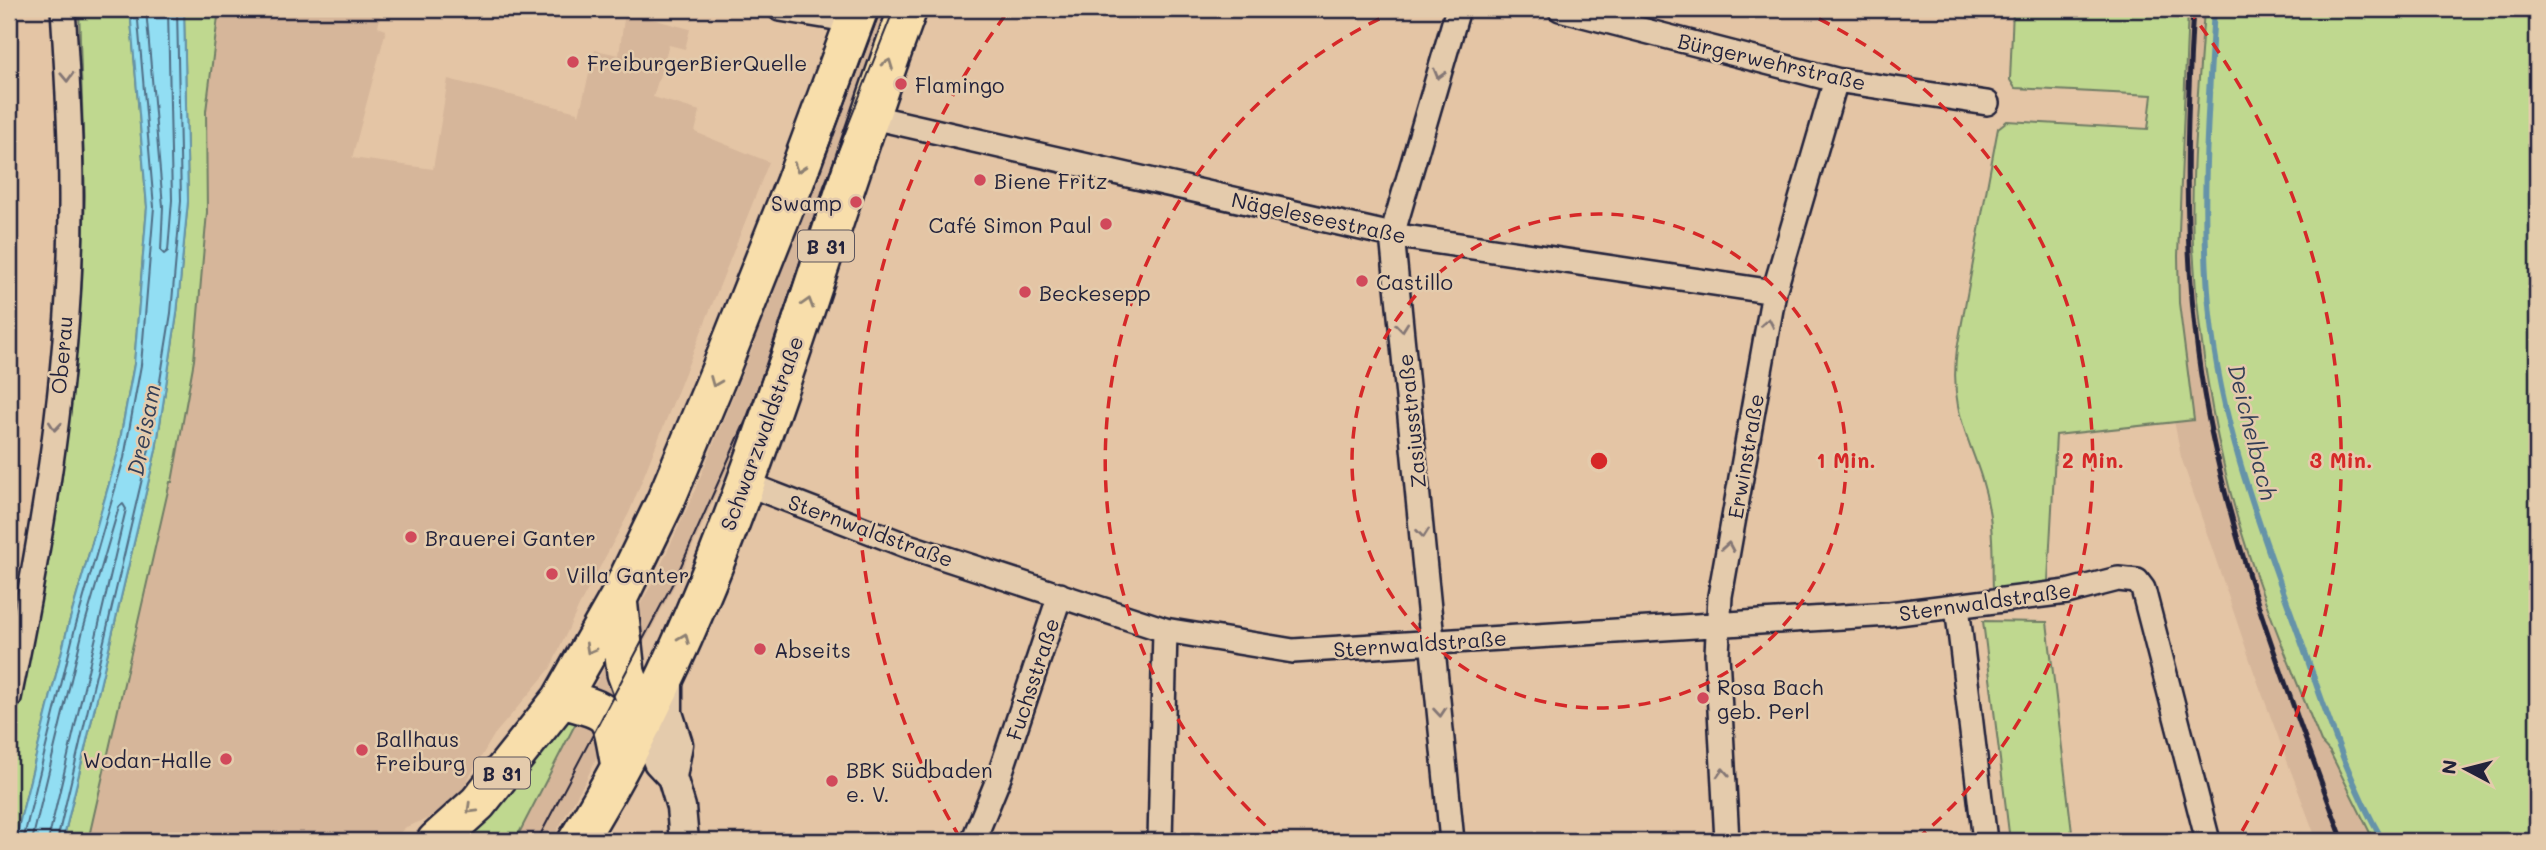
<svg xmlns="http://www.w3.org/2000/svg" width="2546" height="850" font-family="Mali,sans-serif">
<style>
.built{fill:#d6b69a}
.green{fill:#bfd88f;stroke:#707d65;stroke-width:2}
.water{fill:#92def3;stroke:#6593a9;stroke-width:2}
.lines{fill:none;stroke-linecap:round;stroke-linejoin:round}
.shore{stroke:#4f6d85;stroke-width:2}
.stream{stroke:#6593a9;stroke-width:6}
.minor-casing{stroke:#22223b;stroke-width:28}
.tertiary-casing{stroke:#22223b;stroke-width:33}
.primary-casing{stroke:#22223b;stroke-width:42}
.minor{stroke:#e4cbac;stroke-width:23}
.tertiary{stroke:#e4cbac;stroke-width:28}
.primary{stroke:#f8deab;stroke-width:37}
.tram{stroke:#22223b;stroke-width:2}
.rail{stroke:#22223b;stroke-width:5}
.oneway{stroke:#8d8073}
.oneway2{stroke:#837674}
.ring{fill:none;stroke:#d62828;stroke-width:3.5;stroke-dasharray:12 9}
.poi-dot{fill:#d1495b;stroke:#e4cbac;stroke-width:2.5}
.labels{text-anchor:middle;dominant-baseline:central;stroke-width:5;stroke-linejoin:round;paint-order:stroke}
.shield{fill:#e4cbac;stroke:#5c555d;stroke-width:2}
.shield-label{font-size:19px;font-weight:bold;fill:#22223b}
.street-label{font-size:21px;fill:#22223b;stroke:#e4cbac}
.poi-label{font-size:21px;fill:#22223b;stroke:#e4cbac;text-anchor:start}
.water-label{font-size:23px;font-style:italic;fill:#333e57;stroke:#e4cbac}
.centre{fill:#d62828;stroke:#e4cbac;stroke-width:3.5}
.ring-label{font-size:21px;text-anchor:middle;font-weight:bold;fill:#d62828;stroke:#e4cbac;stroke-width:5;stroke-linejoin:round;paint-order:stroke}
</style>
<rect width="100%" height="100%" fill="#e4c5a5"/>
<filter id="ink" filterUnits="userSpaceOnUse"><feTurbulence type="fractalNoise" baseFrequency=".0143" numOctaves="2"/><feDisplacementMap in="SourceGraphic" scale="14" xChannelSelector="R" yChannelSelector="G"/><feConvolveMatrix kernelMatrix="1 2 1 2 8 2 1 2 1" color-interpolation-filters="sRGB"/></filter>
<g filter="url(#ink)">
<path class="built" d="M219,9H382L378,27L386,30L352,158L433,169L448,79L577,112L579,115L595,50L619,55L625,12L690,29L685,49L669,45L653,97L700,111L695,132L769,162L629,513L580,604L550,669L494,735L450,810L406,827L391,841H88L170,482H172L194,360L207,212L206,111Z
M876,9H898L749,421L679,577L599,728L601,748L586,780L551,841H516L591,692L654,580L690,502L755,342L760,312Z
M2188,9H2204L2194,150L2193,245L2208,374L2251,562L2321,742L2330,752L2374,841H2317L2254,672L2181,457L2174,420H2194L2179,303L2178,256Z"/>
<path class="green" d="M79,9H130L147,207L134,364L117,456L68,626L15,841H9V749L60,492L82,283L85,195Z
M184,9H219L206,111L207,212L194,360L172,482H170L88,841H63L156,450L177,314L188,201Z
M2013,9H2188L2178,256L2179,303L2194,420L2056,435L2048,582L1993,590C1992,564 1994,536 1989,510C1979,447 1947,421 1957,349L1998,128L2007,121L2148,129L2152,95L2015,88L2010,80Z
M2204,9H2537V841H2374L2330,752L2321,742C2297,683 2273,625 2252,564C2219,470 2198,347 2193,247C2190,168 2199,88 2204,9Z
M1983,621L2047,622L2073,841H2010Z
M580,715L515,841H461L563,720Z"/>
<path class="water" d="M130,9H184L188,201L177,314L156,450L63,841H15L68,626L117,456L134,364L147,207Z"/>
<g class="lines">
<path class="shore" d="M146,9L163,206L161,251L164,254L168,251L172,200L168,9
M23,841L75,628L124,458L141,365L154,207L137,9
M32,841L83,630L119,507L123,504L126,509L48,841
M57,841L149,449L171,313L181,201L177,9"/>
<path class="stream" d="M2214,9C2208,111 2200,213 2210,315C2221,428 2263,535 2301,641C2325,708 2347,779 2383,841"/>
<g class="minor-casing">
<path id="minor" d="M780,9L854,21
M1560,9L1836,80L1987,103
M868,116L1392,235L1774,292
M744,483L905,545L1165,630L1293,651L1890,614L2067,592L2118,579L2137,581L2143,589L2150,616L2208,841
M1957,606L1985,841
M9,698C43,533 72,363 71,194C71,132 67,70 63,9
M973,841L998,780L1060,595
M1160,841L1165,630
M1452,841L1392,235L1458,9
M1727,841L1717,654L1720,596L1774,292L1836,80"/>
</g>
<g class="tertiary-casing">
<path id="tertiary" d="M668,678V713L678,744L672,777L681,807L684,841
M644,722L658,762L672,777"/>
</g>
<g class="primary-casing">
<path id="primary" d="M618,599L626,673L644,722
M561,699C615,712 610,713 620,766
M436,841L478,803L561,699L618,599L665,502L719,373L795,182L859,9
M577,841C736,586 804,288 908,9"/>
</g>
<use href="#minor" class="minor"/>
<use href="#tertiary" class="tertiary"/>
<use href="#primary" class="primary"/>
<path class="tram" d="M823,162L881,9
M537,841L677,575L746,420L772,350L824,186L894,9"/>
<path class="rail" d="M2193,9C2186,124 2183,239 2198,354C2220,523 2285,682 2343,841"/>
</g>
<defs><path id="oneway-chevron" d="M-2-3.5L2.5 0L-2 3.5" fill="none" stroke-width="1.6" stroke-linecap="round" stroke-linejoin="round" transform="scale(1.75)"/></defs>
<g class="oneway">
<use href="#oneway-chevron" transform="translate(888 64) rotate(-69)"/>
<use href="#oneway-chevron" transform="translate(799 168) rotate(109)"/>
<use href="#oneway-chevron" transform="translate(808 303) rotate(-73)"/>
<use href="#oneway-chevron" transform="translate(715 382) rotate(112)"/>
<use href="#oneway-chevron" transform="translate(684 638) rotate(-68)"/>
<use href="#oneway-chevron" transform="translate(590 649) rotate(119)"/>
<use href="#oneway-chevron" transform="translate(471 809) rotate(136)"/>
</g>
<g class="oneway2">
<use href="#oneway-chevron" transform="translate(1439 74) rotate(106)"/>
<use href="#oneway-chevron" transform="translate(67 77) rotate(88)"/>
<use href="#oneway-chevron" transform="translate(1768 323) rotate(-80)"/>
<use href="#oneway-chevron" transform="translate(1402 327) rotate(84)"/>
<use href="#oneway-chevron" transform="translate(55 426) rotate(96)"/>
<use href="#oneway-chevron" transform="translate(1423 533) rotate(84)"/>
<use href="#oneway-chevron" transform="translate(1728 547) rotate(-80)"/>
<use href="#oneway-chevron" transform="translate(1440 712) rotate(85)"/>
<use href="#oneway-chevron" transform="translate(1723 773) rotate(-93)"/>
</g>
</g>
<g class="ring">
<circle cx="1599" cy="461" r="247"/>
<path d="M1281 839A494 494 0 0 1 1398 10M1800 10A494 494 0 0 1 1917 839"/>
<path d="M960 838A742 742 0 0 1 1010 9M2188 9A742 742 0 0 1 2238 838"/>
</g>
<g class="poi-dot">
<circle cx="573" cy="62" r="7"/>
<circle cx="901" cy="84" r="7"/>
<circle cx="980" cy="180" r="7"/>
<circle cx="856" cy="202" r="7"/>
<circle cx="1106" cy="224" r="7"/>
<circle cx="1362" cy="281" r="7"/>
<circle cx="1025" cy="292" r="7"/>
<circle cx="411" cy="537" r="7"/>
<circle cx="552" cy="574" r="7"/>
<circle cx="760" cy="649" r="7"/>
<circle cx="1703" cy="698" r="7"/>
<circle cx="362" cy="750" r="7"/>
<circle cx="226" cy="759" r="7"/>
<circle cx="832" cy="781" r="7"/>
</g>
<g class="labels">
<g class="shield">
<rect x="798" y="230.5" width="56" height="31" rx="5"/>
<rect x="474" y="757.5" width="56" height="31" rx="5"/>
</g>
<g class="shield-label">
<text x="826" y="246">B 31</text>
<text x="502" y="773">B 31</text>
</g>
<g class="street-label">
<text transform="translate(1772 61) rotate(13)">Bürgerwehrstraße</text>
<text transform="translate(1319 217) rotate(12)">Nägeleseestraße</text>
<text transform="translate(61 355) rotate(-85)">Oberau</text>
<text transform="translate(1411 421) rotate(-96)">Zasiusstraße</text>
<text transform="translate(761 433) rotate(-70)">Schwarzwaldstraße</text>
<text transform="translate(1745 456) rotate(-80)">Erwinstraße</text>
<text transform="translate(871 530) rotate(20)">Sternwaldstraße</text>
<text transform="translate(1985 601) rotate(-8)">Sternwaldstraße</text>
<text transform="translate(1420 643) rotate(-4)">Sternwaldstraße</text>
<text transform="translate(1032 679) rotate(-72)">Fuchsstraße</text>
</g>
<g class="poi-label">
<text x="587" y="62">FreiburgerBierQuelle</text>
<text x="915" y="84">Flamingo</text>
<text x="994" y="180">Biene Fritz</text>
<text x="842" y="202" text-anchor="end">Swamp</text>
<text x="1092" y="224" text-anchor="end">Café Simon Paul</text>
<text x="1376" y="281">Castillo</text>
<text x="1039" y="292">Beckesepp</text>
<text x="425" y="537">Brauerei Ganter</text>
<text x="566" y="574">Villa Ganter</text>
<text x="774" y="649">Abseits</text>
<text x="1717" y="686">Rosa Bach<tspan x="1717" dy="24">geb. Perl</tspan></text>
<text x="376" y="738">Ballhaus<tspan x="376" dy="24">Freiburg</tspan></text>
<text x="212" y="759" text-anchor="end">Wodan-Halle</text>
<text x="846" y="769">BBK Südbaden<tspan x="846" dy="24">e. V.</tspan></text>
</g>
<g class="water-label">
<text transform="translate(143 430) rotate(-79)">Dreisam</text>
<text transform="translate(2253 432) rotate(76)">Deichelbach</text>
</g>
</g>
<circle cx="1599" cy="461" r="10" class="centre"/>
<g class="ring-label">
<text x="1846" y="468">1 Min.</text>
<text x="2093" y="468">2 Min.</text>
<text x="2341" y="468">3 Min.</text>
</g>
<rect width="2546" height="850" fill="none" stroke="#e4cbac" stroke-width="35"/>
<rect x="18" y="18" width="2511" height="815" fill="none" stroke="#22223b" stroke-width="2.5" filter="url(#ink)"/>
<g transform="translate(2466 769) rotate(277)" stroke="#e4cbac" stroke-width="5" paint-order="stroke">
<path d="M0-5L12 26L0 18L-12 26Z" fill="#22223b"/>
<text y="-10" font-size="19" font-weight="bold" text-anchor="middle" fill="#22223b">N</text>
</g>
</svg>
